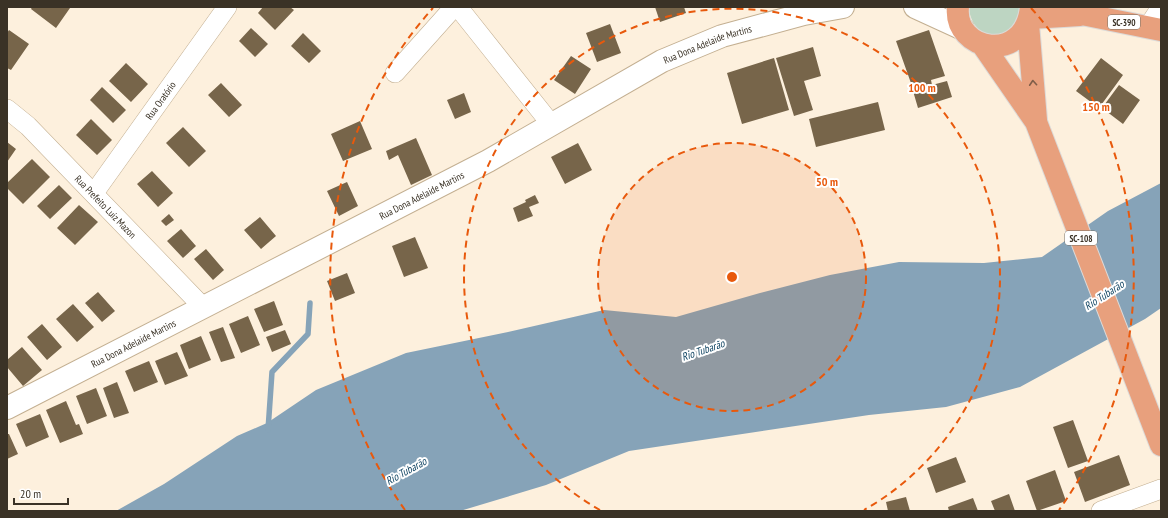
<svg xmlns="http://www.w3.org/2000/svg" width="1168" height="518" font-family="'PT Sans Narrow',sans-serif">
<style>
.green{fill:#bdd5c2}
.water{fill:#86a3b8}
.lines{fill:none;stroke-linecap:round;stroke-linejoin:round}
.stream{stroke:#86a3b8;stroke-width:5.5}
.building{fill:#77654a}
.street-casing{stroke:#c3af91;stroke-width:20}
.secondary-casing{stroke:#c3af91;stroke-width:24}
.primary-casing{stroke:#dcdad8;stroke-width:24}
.street{stroke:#fff;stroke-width:19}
.secondary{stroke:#fff;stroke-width:22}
.primary{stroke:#e8a07d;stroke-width:22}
.oneway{stroke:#805e49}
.ring{fill:none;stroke:#e8590c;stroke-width:2;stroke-dasharray:7 5}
.labels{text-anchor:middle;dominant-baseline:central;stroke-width:4;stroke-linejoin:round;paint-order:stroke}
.shield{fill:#fff;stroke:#757067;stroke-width:1}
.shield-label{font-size:9px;font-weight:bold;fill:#3a3226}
.street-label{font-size:10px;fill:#3a3226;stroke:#fff}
.water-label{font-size:11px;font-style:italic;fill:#104462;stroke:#fff}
.centre{fill:#e8590c;stroke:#fff;stroke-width:2}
.ring-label{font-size:12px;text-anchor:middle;font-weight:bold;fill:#e8590c;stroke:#fff;stroke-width:4;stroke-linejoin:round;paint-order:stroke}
</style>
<rect width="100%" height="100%" fill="#fdf0dd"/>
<path class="green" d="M1021,7C1019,12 1019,18 1017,22C1016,25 1013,27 1010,29C991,44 970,30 969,7Z"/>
<path class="water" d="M1161,183V308L1145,319L1020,387L946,407L869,415L629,451L546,485L460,511H116L164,484L237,436L267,423L316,390L406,353L508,332L604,310L676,317L760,293L830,275L899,262L984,263L1042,257L1108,211Z"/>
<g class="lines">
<path class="stream" d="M268,430L272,372L308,334L310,303"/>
</g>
<path class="building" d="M32,7H68L70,8L56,28L31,9Z
M263,7H290L294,10L275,30L258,13Z
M655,7H684L686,13L660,22Z
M610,24L621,53L597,62L586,33Z
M251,28L268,44L255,57L239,41Z
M9,30L29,44L11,70L7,68V33Z
M929,30L945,76L931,80L932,85L947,81L952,97L918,108L913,91L921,89L920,84L912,86L896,41Z
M303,33L321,51L309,63L291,46Z
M813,47L821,76L804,81L813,110L794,116L776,58Z
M571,56L591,69L575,94L554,80Z
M774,58L789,110L742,124L727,73Z
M1101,58L1123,75L1099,108L1076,91Z
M126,63L148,84L131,102L109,81Z
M221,83L242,105L229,117L208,95Z
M1119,85L1140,100L1123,124L1102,108Z
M102,87L126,110L113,123L90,100Z
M464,93L471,112L455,119L447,100Z
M878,102L885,130L816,147L809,119Z
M91,119L112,140L97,155L76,135Z
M360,121L372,149L343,161L331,134Z
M183,127L206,151L189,167L166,143Z
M416,138L432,175L411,185L398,155L389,160L386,151Z
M7,142L16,149L7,162Z
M578,143L592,170L565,184L551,157Z
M32,159L50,177L23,204L7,188V183Z
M152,171L173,193L158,207L137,184Z
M347,182L358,206L339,216L327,191Z
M59,185L72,198L50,219L37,206Z
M535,195L539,203L529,207L533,216L518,222L513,208L526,202L525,200Z
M79,205L98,222L75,245L57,228Z
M169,214L174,220L166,226L161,221Z
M260,217L276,236L261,249L244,230Z
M181,229L196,246L183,258L167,241Z
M415,237L428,268L404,277L392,246Z
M206,249L224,270L213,280L194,259Z
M347,273L355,293L335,301L327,281Z
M98,292L115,311L102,322L85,303Z
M274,301L283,325L264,332L254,309Z
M73,304L94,327L77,342L56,319Z
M248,316L260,345L241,353L229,324Z
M42,324L62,347L47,360L27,337Z
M223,327L235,358L221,362L209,332Z
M285,330L291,344L272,352L266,337Z
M201,336L211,360L189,369L180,345Z
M22,347L42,370L23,386L7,367V360Z
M177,352L188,376L165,385L155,361Z
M149,361L158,382L134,392L125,371Z
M117,382L129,413L114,418L103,388Z
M96,388L107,416L87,424L76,396Z
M66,401L76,425L79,424L83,434L60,443L46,410Z
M40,414L49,437L26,447L16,424Z
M1073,420L1088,461L1068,468L1053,427Z
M7,434H9L18,454L7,459Z
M1119,455L1130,485L1085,502L1074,472Z
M956,457L966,482L936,493L927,468Z
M1055,470L1066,501L1037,511L1026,481Z
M1009,494L1015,511H995L991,501Z
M906,497L910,511H888L886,502Z
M973,498L978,511H949L948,507Z"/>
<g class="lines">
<g class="street-casing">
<g id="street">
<path d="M458,7L551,124"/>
<path d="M1148,27L1161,7"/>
<path d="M395,73L454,7"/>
<path id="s1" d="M7,109L28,126L202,306"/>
<path id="s2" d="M94,193L227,7"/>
<path d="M1101,511L1161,489"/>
</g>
</g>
<g class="secondary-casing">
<g id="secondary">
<path d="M915,7L963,29"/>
<path id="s3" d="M7,408L488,161L662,61L722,36L804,14L843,7"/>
</g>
</g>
<g class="primary-casing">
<path id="primary" d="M958,7C953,51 1025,66 1031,7
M1063,7L1087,15L1161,30
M1030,18L1080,15
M1028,24L1036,120
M982,44L1036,122L1161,445"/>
</g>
<use href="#street" class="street"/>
<use href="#secondary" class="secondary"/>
<use href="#primary" class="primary"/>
</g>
<defs><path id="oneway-chevron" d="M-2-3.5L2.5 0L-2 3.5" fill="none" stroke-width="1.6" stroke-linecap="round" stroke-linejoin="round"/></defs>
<use class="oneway" href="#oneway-chevron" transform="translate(1033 83) rotate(-94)"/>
<circle cx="732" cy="277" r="134" fill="#e8590c" fill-opacity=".12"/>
<g class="ring">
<circle cx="732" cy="277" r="134"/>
<path d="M600 510A268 268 0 1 1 864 510"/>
<path d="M405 510A402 402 0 0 1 433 8M1031 8A402 402 0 0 1 1059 510"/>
</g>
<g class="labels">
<g class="shield">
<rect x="1108" y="15" width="32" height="14" rx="3"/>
<rect x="1065" y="231" width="32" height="14" rx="3"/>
</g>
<g class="shield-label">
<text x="1124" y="22">SC-390</text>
<text x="1081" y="238">SC-108</text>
</g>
<g class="street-label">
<text stroke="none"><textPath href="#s3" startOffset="790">Rua Dona Adelaide Martins</textPath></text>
<text stroke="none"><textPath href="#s2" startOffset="114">Rua Oratório</textPath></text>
<text stroke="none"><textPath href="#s3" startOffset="466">Rua Dona Adelaide Martins</textPath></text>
<text stroke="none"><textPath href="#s1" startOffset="139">Rua Prefeito Luiz Mazon</textPath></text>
<text stroke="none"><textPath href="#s3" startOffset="142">Rua Dona Adelaide Martins</textPath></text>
</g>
<g class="water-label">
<text transform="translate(1104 295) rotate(-33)">Rio Tubarão</text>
<text transform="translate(703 350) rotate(-19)">Rio Tubarão</text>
<text transform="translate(406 471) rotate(-29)">Rio Tubarão</text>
</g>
</g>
<circle cx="732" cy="277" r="6" class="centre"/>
<g class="ring-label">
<text x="922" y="92">100 m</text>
<text x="1096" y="111">150 m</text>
<text x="827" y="186">50 m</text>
</g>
<rect width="1168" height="518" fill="none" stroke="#3a3226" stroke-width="16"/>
<path d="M14 498v6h54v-6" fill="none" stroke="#3a3226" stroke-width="2"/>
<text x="20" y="498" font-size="12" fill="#3a3226" stroke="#ffffff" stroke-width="3" paint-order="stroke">20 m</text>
</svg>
